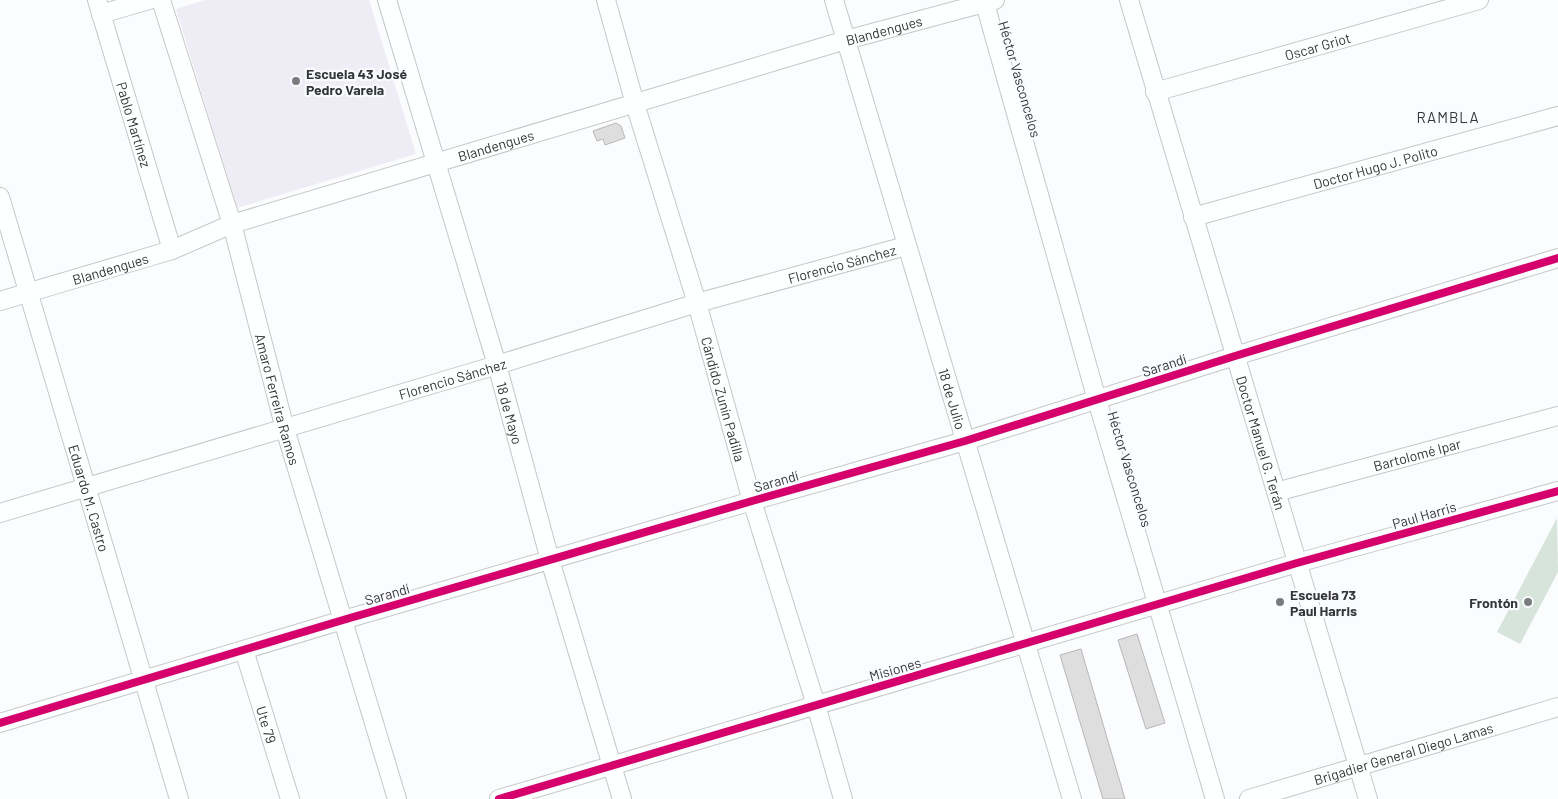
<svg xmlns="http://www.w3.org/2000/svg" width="1558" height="799" font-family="Barlow,sans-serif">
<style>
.education{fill:#eeedf5}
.green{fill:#d6e4db}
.building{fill:#dededf;stroke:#b7b7b9}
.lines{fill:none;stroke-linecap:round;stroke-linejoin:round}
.minor-casing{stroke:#c6c7c9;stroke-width:20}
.minor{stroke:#feffff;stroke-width:18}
.cycleway-casing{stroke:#fafbff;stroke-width:11}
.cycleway{stroke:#d6006c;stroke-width:8}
.poi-dot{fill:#7a7b7d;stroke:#fafbff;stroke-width:2}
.labels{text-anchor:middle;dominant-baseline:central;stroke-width:4.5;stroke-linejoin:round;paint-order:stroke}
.street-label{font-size:14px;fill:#353638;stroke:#fafbff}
.poi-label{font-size:14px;font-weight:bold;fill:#353638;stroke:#fafbff;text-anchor:start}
.neighbourhood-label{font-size:15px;letter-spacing:1px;fill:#353638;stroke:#fafbff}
</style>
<rect width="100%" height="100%" fill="#fbfcfe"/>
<path class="education" d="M205,0H369L416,154L237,208L176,9Z"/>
<path class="green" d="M1557,518L1558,572L1520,644L1497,632Z"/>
<path class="building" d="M616,123L621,126L625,138L605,145L603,139L597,141L593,131Z
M1137,634L1165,723L1146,729L1118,640Z
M1081,649L1125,799H1103L1060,655Z"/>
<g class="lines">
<g class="minor-casing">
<g id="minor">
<path id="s1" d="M97,0L172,250"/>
<path id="s2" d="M161,0L232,224L285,429L397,799"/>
<path id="s3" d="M387,0L497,365L550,560L622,799"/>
<path id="s4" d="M606,0L635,104L697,303L752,501L816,705L843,799"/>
<path id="s5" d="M834,0L1072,799"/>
<path d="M984,0L1097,400L1215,799"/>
<path id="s6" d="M1129,0L1368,799"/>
<path d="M101,14L149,0"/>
<path id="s7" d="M1155,92L1479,0"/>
<path id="s8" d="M0,197L179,799"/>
<path id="s9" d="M1193,217L1558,116"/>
<path id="s10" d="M0,301L172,250L232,224L846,40L995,0"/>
<path id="s11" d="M1276,492L1558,416"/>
<path id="s12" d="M0,513L497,365L697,303L906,246"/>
<path id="s13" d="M244,650L290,799"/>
<path d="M0,723L343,620L752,501L965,441L1235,356L1558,258"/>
<path d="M499,799L1297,563L1558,491"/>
<path id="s14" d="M1249,799L1558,707"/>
</g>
</g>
<use href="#minor" class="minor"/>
<g class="cycleway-casing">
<path id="cycleway" d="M0,723L343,620L752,501L965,441L1235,356L1558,258
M499,799L1297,563L1558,491"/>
</g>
<use href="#cycleway" class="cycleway"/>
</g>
<g class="poi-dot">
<circle cx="296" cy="81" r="5"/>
<circle cx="1280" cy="602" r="5"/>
<circle cx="1528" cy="602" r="5"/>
</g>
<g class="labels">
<g class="street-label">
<text stroke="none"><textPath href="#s10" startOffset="925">Blandengues</textPath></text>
<text stroke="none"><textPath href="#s7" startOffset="169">Oscar Griot</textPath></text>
<text transform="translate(1020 79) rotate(74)">Héctor Vasconcelos</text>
<text stroke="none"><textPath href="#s1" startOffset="130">Pablo Martínez</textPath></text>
<text stroke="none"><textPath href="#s10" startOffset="520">Blandengues</textPath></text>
<text stroke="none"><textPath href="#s9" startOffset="189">Doctor Hugo J. Polito</textPath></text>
<text stroke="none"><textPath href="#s12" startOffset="878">Florencio Sánchez</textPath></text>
<text stroke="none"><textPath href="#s10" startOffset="115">Blandengues</textPath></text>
<text transform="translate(1164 365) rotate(-18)">Sarandí</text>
<text stroke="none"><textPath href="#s12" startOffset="472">Florencio Sánchez</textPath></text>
<text stroke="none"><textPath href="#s2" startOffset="416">Amaro Ferreira Ramos</textPath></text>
<text stroke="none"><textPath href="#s4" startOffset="416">Cándido Zunín Padilla</textPath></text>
<text stroke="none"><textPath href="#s5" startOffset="416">18 de Julio</textPath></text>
<text stroke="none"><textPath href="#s3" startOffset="431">18 de Mayo</textPath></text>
<text stroke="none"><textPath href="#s6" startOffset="462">Doctor Manuel G. Terán</textPath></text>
<text stroke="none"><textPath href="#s11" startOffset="146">Bartolomé Ipar</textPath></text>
<text transform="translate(1130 469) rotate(73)">Héctor Vasconcelos</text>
<text transform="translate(776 481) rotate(-16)">Sarandí</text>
<text stroke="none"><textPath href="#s8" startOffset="314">Eduardo M. Castro</textPath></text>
<text transform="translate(1424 515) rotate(-16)">Paul Harris</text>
<text transform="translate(387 594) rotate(-16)">Sarandí</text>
<text transform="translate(895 669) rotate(-16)">Misiones</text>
<text stroke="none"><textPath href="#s13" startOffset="78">Ute 79</textPath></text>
<text stroke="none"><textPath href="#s14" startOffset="161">Brigadier General Diego Lamas</textPath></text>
</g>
<g class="poi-label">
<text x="306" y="73">Escuela 43 José<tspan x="306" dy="16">Pedro Varela</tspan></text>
<text x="1290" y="594">Escuela 73<tspan x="1290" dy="16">Paul Harris</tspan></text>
<text x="1518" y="602" text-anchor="end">Frontón</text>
</g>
<g class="neighbourhood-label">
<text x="1448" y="117">RAMBLA</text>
</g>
</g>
</svg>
